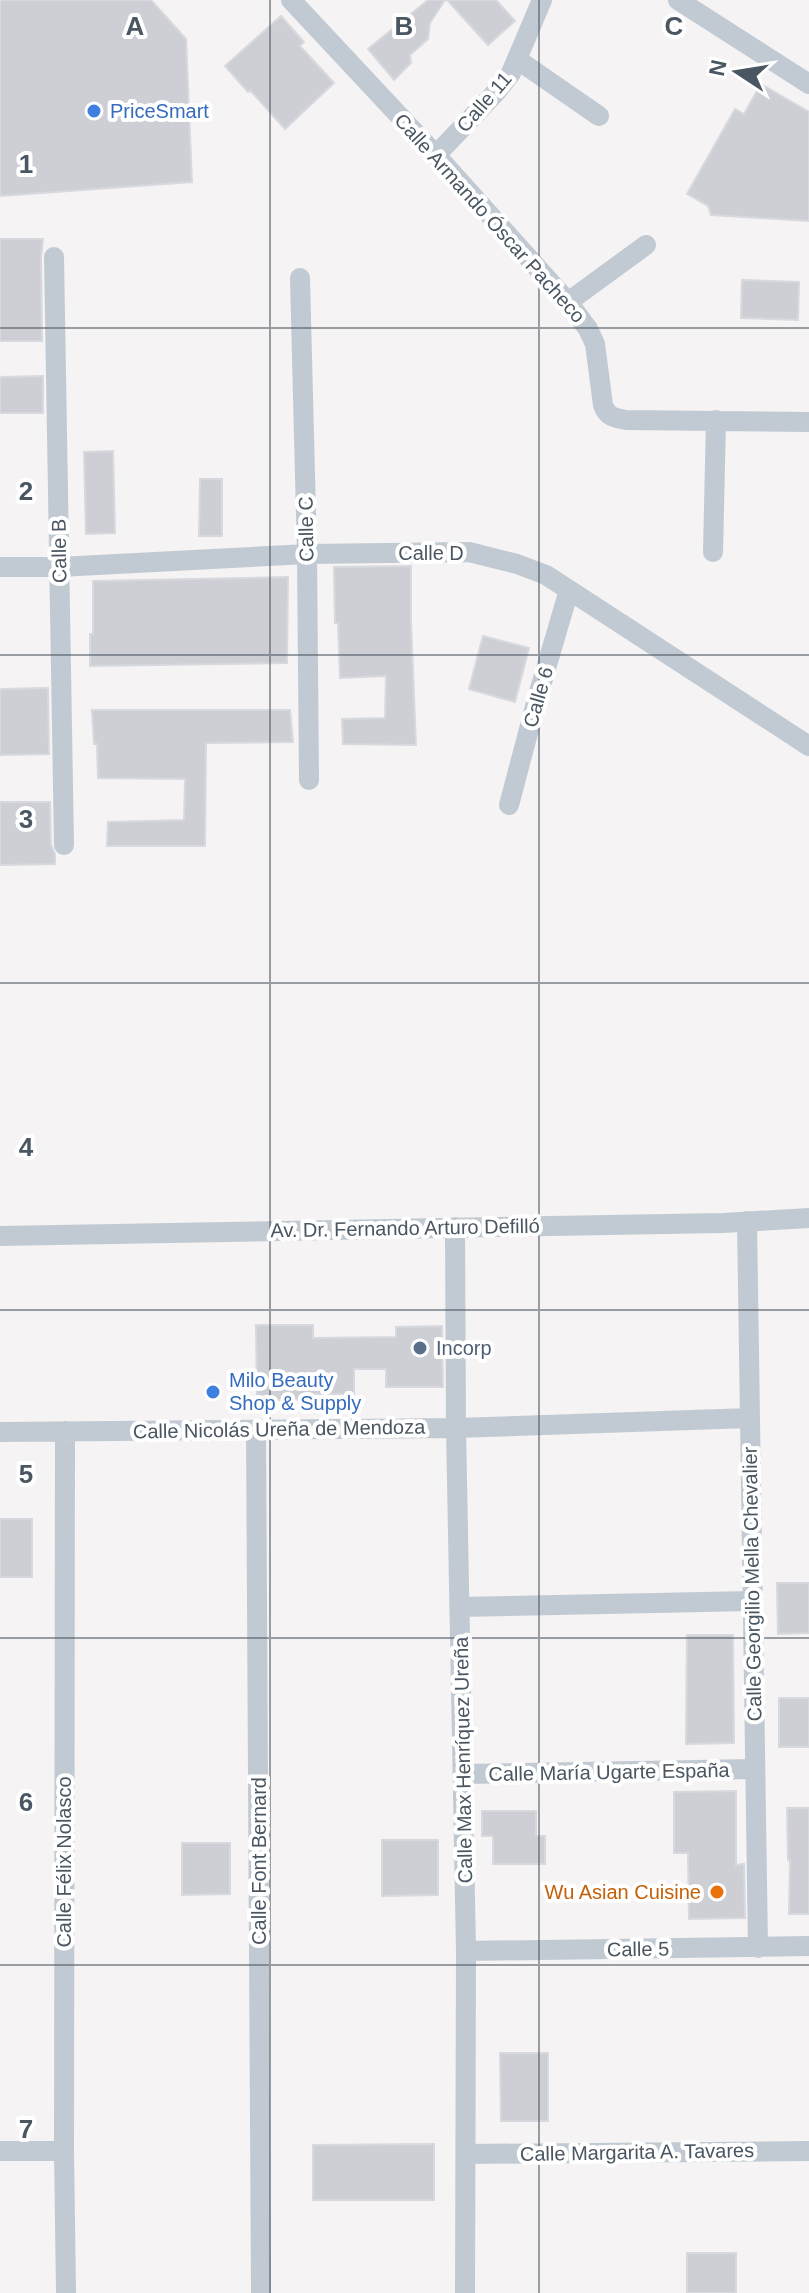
<svg xmlns="http://www.w3.org/2000/svg" width="809" height="2293" font-family="Helvetica,sans-serif">
<style>
.building{fill:#cdcfd5;stroke:#d7d9de;stroke-width:2}
.lines{fill:none;stroke-linecap:round;stroke-linejoin:round}
.minor{stroke:#c1cad2;stroke-width:20}
.grid{fill:none;stroke:#4a5661;stroke-width:2;stroke-opacity:0.55}
.shop-dot{fill:#3f7fe0;stroke:#fff;stroke-width:3}
.service-dot{fill:#5c6f8a;stroke:#fff;stroke-width:3}
.food-dot{fill:#e8710a;stroke:#fff;stroke-width:3}
.labels{text-anchor:middle;dominant-baseline:central;stroke-width:8;stroke-linejoin:round;paint-order:stroke}
.street-label{font-size:20px;fill:#4a5661;stroke:#fff}
.shop-label{font-size:20px;fill:#366cbe;stroke:#fff;text-anchor:start}
.service-label{font-size:20px;fill:#4e5e75;stroke:#fff;text-anchor:start}
.food-label{font-size:20px;fill:#c56008;stroke:#fff;text-anchor:end}
.grid-label{font-size:26px;text-anchor:middle;font-weight:bold;fill:#4a5661;stroke:#fff;stroke-width:8;stroke-linejoin:round;paint-order:stroke}
</style>
<rect width="100%" height="100%" fill="#f5f3f3"/>
<path class="building" d="M0,0H151L186,39L192,182L0,196Z
M428,0H445L430,23L428,39L410,55L411,63L394,80L368,49Z
M447,0H496L515,21L488,45Z
M281,16L304,42L300,46L334,83L285,129L250,90L248,92L225,66Z
M761,84L809,112V221L711,215L708,206L687,194L735,109L744,114Z
M0,239H43L41,257L42,341H0Z
M742,280L799,282L798,320L741,318Z
M43,376V413H0V377Z
M113,451L115,533L86,534L84,452Z
M200,479H222V536H199Z
M411,566V622L416,745L343,744L342,719L385,718L386,676L340,678L338,623H335L334,567Z
M288,577L287,663L90,666V634H93V581Z
M483,636L529,648L515,702L469,689Z
M48,688L49,754L0,755V689Z
M92,710H290L293,742L206,743L205,846H107L108,822L184,820L185,779L98,778L97,744H94Z
M0,802H50L51,845L55,854V864L0,865Z
M256,1325H313V1338L396,1337V1327L442,1326L443,1387H386V1369H354V1394H314V1400H257Z
M0,1519H32V1577H0Z
M777,1583H809V1633L778,1634Z
M687,1635H733L734,1743L686,1744Z
M779,1698H809V1747H779Z
M736,1791V1865L744,1864L745,1918L689,1919L688,1853H674V1792Z
M787,1808H809V1914H789L790,1860H788Z
M482,1811H536V1836H545V1864H493V1836H482Z
M382,1840H438V1895L382,1896Z
M182,1843H230V1894L182,1895Z
M500,2053H548V2121H501Z
M434,2144V2200H313V2145Z
M687,2253H736V2293H687Z"/>
<g class="lines">
<path class="minor" d="M291,0L436,155L568,302L588,329L595,344L603,405C607,417 615,418 626,420L809,422
M678,0L809,84
M518,60L599,116
M436,155L497,91L511,73L542,0
M54,257L64,845
M300,278L307,554L309,780
M568,302L646,245
M713,552L716,420
M0,567H59L307,554L469,552L517,564L546,575L809,746
M509,805L537,699L569,590
M747,1221L758,1948
M455,1227L456,1428L466,1951L465,2293
M0,1236L723,1223L809,1218
M256,1430L261,2293
M65,1431L64,2151L66,2293
M0,1432L456,1428L750,1418
M460,1607L752,1601
M464,1774L754,1769
M466,1951L809,1946
M0,2151H64
M466,2154L809,2151"/>
</g>
<path class="grid" d="M270,0V2293M539,0V2293M0,328H809M0,655H809M0,983H809M0,1310H809M0,1638H809M0,1965H809"/>
<g class="shop-dot">
<circle cx="94" cy="111" r="8"/>
<circle cx="213" cy="1392" r="8"/>
</g>
<circle class="service-dot" cx="420" cy="1348" r="8"/>
<circle class="food-dot" cx="717" cy="1892" r="8"/>
<g class="labels">
<g class="street-label">
<text transform="translate(484 102) rotate(-49)">Calle 11</text>
<text transform="translate(490 218) rotate(48)">Calle Armando Óscar Pacheco</text>
<text transform="translate(306 529) rotate(-91)">Calle C</text>
<text transform="translate(59 551) rotate(-91)">Calle B</text>
<text x="431" y="553">Calle D</text>
<text transform="translate(538 697) rotate(-74)">Calle 6</text>
<text transform="translate(405 1228) rotate(-1)">Av. Dr. Fernando Arturo Defilló</text>
<text transform="translate(279 1429) rotate(-1)">Calle Nicolás Ureña de Mendoza</text>
<text transform="translate(752 1584) rotate(-91)">Calle Georgilio Mella Chevalier</text>
<text transform="translate(463 1760) rotate(-91)">Calle Max Henríquez Ureña</text>
<text transform="translate(609 1772) rotate(-1)">Calle María Ugarte España</text>
<text transform="translate(259 1861) rotate(-90)">Calle Font Bernard</text>
<text transform="translate(64 1862) rotate(-90)">Calle Félix Nolasco</text>
<text transform="translate(638 1949) rotate(-1)">Calle 5</text>
<text transform="translate(637 2152) rotate(-1)">Calle Margarita A. Tavares</text>
</g>
<g class="shop-label">
<text x="110" y="111">PriceSmart</text>
<text x="229" y="1380">Milo Beauty<tspan x="229" dy="23">Shop &amp; Supply</tspan></text>
</g>
<g class="service-label">
<text x="436" y="1348">Incorp</text>
</g>
<g class="food-label">
<text x="701" y="1892">Wu Asian Cuisine</text>
</g>
</g>
<g class="grid-label">
<text x="135" y="35">A</text>
<text x="404" y="35">B</text>
<text x="674" y="35">C</text>
<text x="26" y="173">1</text>
<text x="26" y="500">2</text>
<text x="26" y="828">3</text>
<text x="26" y="1156">4</text>
<text x="26" y="1483">5</text>
<text x="26" y="1811">6</text>
<text x="26" y="2138">7</text>
</g>
<g transform="translate(737 72) rotate(282)" stroke="#ffffff" stroke-width="6" paint-order="stroke">
<path d="M0-6L14 30L0 20L-14 30Z" fill="#4a5661"/>
<text y="-12" font-size="22" font-weight="bold" text-anchor="middle" fill="#4a5661">N</text>
</g>
</svg>
